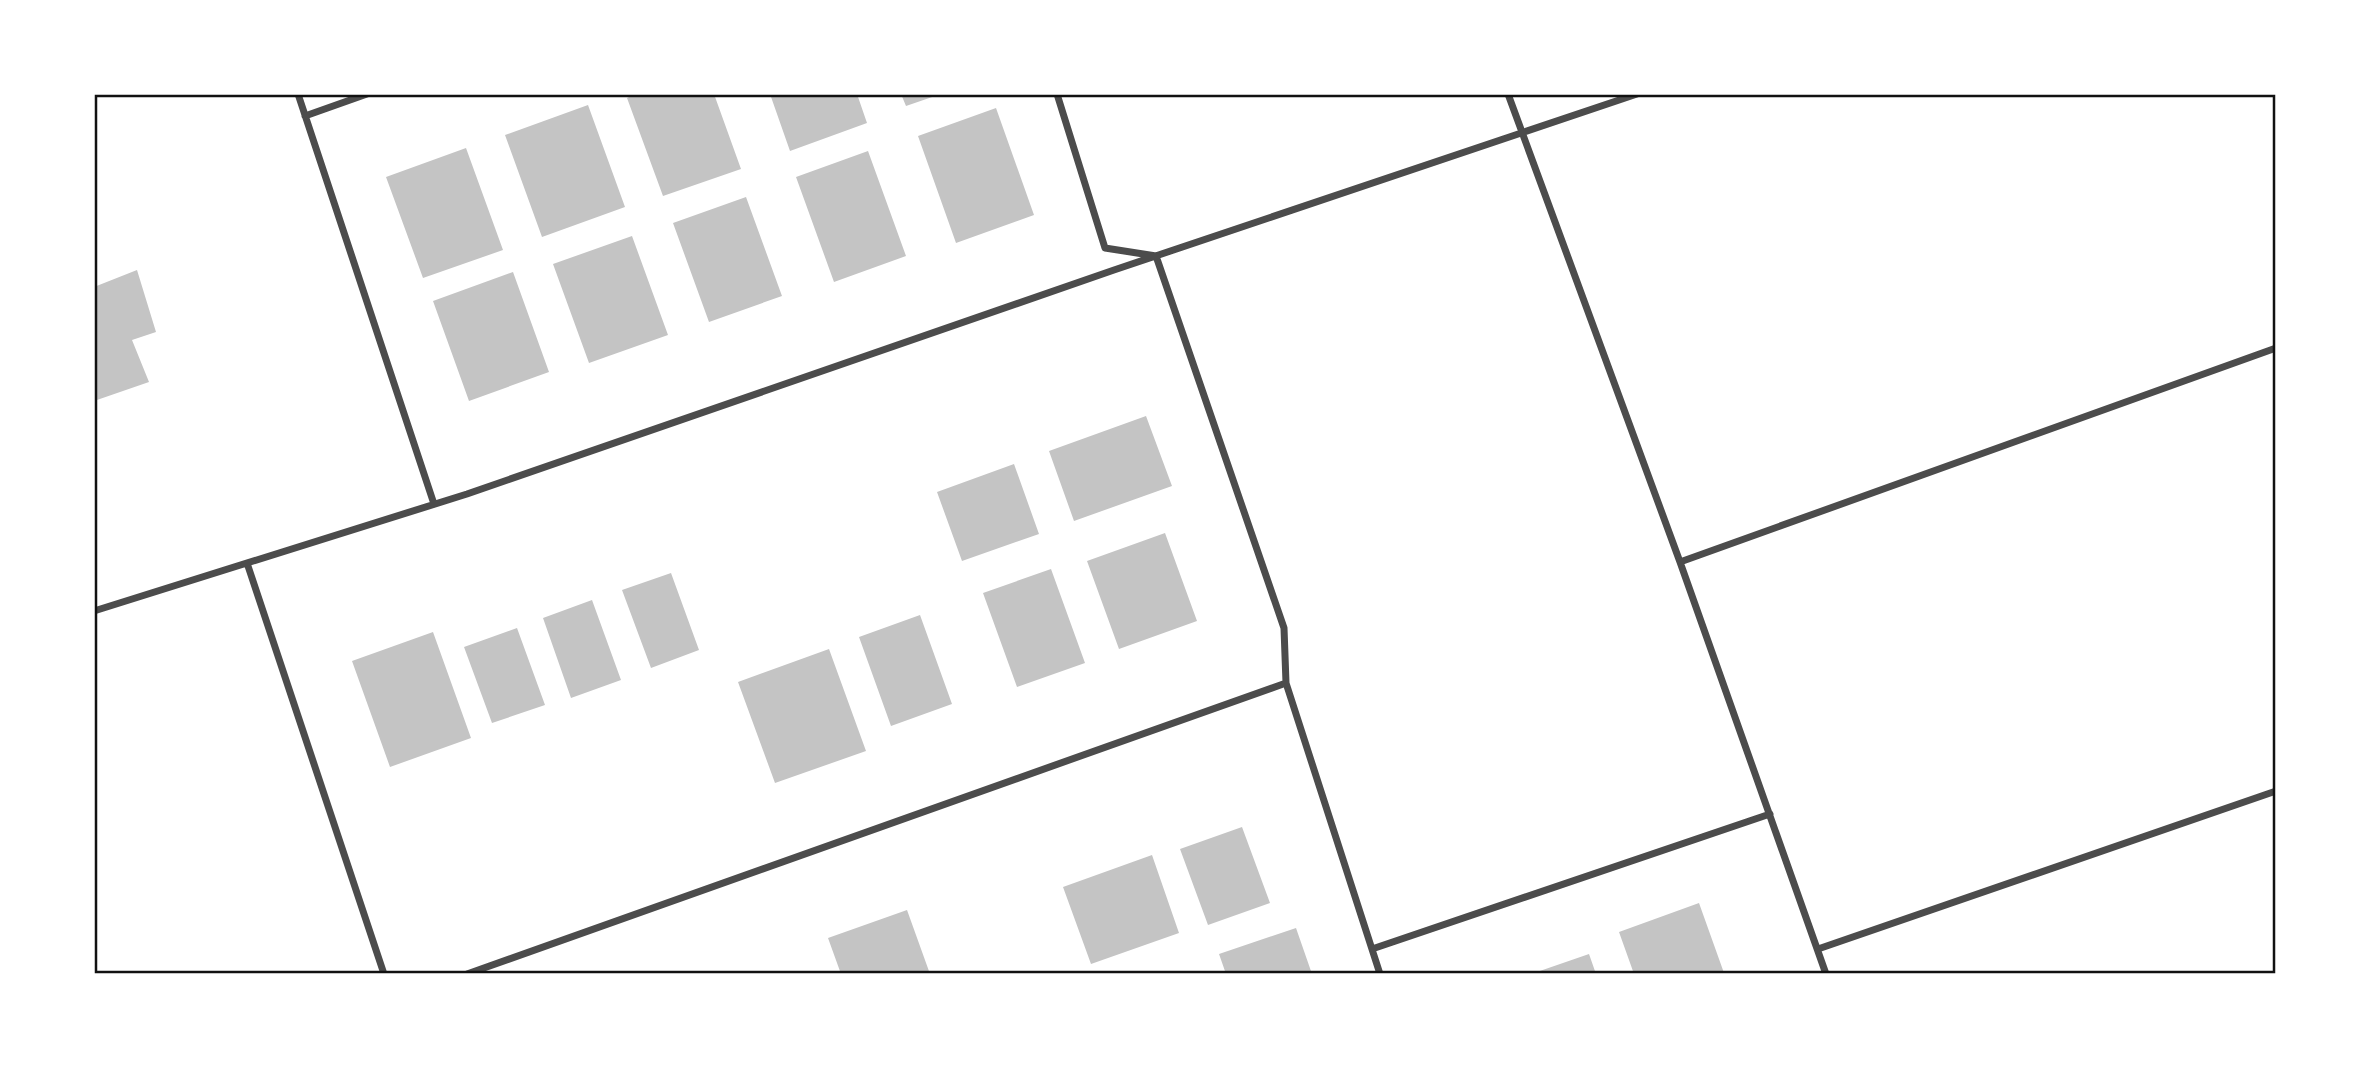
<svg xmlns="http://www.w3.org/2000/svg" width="2370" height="1068" font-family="Mulish,sans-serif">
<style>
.building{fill:#c4c4c4}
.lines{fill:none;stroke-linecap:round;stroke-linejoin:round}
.minor{stroke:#4c4c4c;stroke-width:7}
.neatline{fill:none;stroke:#111;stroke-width:2.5}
</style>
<rect width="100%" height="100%" fill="#fff"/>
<path class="building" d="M635,94H714L741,169L663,196L627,98Z
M770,94H857L867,123L790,151Z
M901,94H938V95L906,106Z
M588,105L625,207L542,237L505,135Z
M996,108L1034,215L956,243L918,136Z
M466,148L503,250L423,278L386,177Z
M868,151L906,256L834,282L796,177Z
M746,197L782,296L709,322L673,223Z
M632,236L668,335L589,363L553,264Z
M137,270L156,332L132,340L149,382L94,401V287Z
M513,272L549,372L469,401L433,301Z
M1146,416L1172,486L1074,521L1049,451Z
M1014,464L1039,534L962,561L937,492Z
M1165,533L1197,621L1119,649L1087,561Z
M1051,569L1085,663L1017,687L983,593Z
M671,573L699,650L651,668L622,590Z
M592,600L621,680L571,698L543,618Z
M920,615L952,704L891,726L859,637Z
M517,628L545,705L492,723L464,647Z
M433,632L471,738L390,767L352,661Z
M829,649L866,751L775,783L738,682Z
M1242,827L1270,903L1208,925L1180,849Z
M1152,855L1179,933L1091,964L1063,887Z
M1699,903L1724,973L1634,974L1619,932Z
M907,910L930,974H841L828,938Z
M1296,928L1312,974H1226L1219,954Z
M1589,954L1596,974H1534V973Z"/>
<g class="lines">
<path class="minor" d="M298,94L434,504
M1057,94L1105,248L1156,256L1284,628L1286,683L1380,974
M1508,94L1680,562L1826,974
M305,116L367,94
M1680,562L2276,348
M247,563L384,974
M94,611L467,494L1114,270L1637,94
M1372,949L1770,814
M1818,949L2276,791
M467,974L1286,683"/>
</g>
<rect width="2370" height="1068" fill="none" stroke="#ffffff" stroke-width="192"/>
<rect x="96" y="96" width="2178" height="876" class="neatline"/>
</svg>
